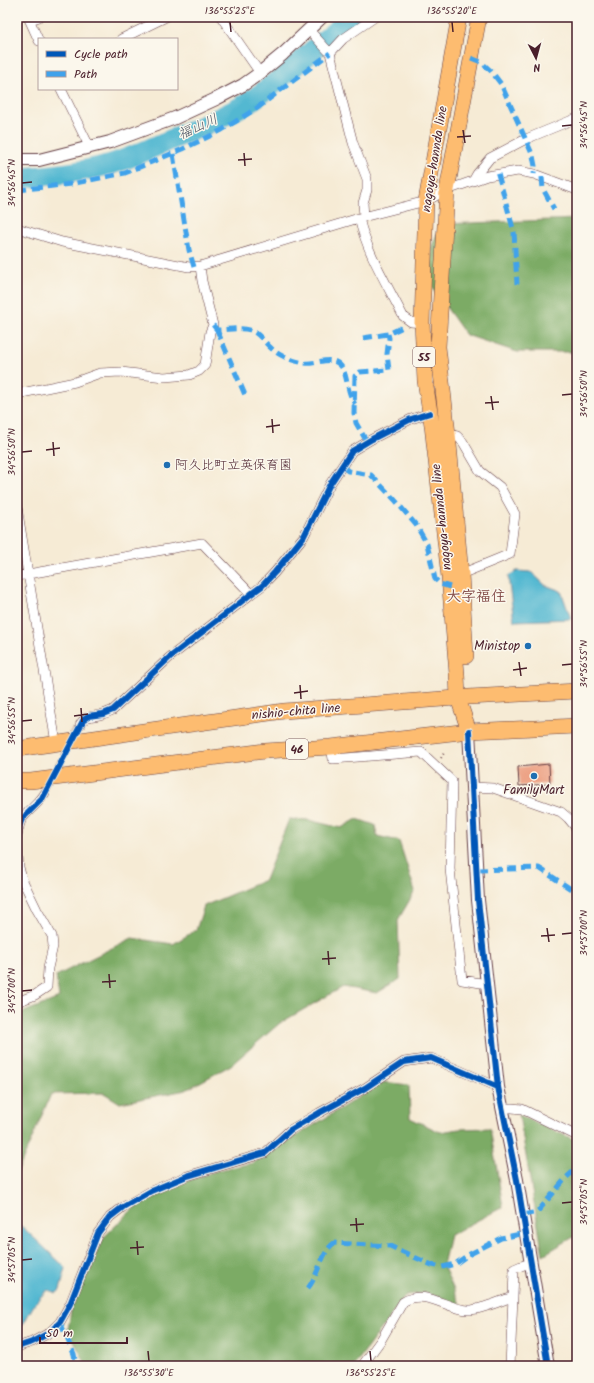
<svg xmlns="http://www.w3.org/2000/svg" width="594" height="1383" font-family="Kalam,'Klee One',sans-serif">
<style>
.forest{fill:#7cab65;stroke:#636548}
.water{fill:#52b8d1;stroke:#4e6c7e}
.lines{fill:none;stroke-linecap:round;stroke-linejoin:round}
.river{stroke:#52b8d1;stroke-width:21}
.building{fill:#ec9d7f}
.minor-tunnel{stroke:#d4c2b3;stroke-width:9;stroke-dasharray:9 4.5;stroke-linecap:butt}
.minor-casing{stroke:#643e44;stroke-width:10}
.tertiary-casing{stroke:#643e44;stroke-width:14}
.primary-casing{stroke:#643e44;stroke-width:16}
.path{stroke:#643e44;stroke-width:2;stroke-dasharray:1 3;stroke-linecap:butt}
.minor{stroke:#fff;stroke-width:9}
.tertiary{stroke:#fff;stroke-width:12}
.primary{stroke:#fdbc70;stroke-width:15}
.quiet{stroke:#40a2eb;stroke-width:5;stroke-dasharray:10 5;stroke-linecap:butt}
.cycleway-casing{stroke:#fbf7ec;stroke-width:8}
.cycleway{stroke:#0057b8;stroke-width:6}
.ticks{fill:none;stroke:#4a1f2b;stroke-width:1.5}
.poi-dot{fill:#1f6fb2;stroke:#fbf7ec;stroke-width:1.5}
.labels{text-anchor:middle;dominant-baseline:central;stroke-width:3;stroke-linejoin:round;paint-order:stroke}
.shield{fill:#fbf7ec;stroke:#7f6065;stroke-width:1}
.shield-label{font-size:12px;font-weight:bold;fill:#4a1f2b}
.street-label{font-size:13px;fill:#4a1f2b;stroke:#fbf7ec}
.poi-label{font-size:13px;fill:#4a1f2b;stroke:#fbf7ec;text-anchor:start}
.water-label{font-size:14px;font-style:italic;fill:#4d5565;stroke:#fbf7ec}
.quarter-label{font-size:15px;font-weight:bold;fill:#834b48;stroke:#fbf7ec}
.neatline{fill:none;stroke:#4a1f2b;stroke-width:1.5}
.ticks-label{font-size:10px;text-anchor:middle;fill:#4a1f2b}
</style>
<rect width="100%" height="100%" fill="#fbf7ec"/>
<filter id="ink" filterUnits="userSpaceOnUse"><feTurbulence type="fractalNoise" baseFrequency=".025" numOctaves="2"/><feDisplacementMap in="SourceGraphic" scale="8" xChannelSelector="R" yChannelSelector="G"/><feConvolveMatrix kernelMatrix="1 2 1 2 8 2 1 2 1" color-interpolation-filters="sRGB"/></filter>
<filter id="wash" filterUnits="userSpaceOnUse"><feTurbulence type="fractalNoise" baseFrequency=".012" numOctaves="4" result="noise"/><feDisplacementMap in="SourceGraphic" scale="16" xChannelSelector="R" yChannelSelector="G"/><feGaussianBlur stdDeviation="0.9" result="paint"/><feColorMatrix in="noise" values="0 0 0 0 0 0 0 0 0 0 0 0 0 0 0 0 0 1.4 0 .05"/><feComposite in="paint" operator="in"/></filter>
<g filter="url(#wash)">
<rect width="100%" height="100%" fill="#f6ebd5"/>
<path class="forest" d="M577,219V352H517L466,335L431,286V248L436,236L444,224Z
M289,819L308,820L341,828L357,819L375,825L377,836L399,841L415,891L398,920L400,979L377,993L343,987L280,1023L231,1065L186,1090L120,1103L104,1093L51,1094L17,1173V1015L59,998L56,976L132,938L173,944L196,930L204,906L265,880Z
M383,1082L409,1085L410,1118L440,1132L459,1129L490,1128L503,1207L450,1235L443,1265L460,1304L424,1293L406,1295L354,1366H87L68,1330L72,1304L104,1237L134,1208L187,1181L219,1170L253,1163Z
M519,1115L577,1141V1235L543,1255Z"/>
<path class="water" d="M517,571L531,572L545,585L561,591L571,619L514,621L508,576Z
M17,1222L66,1268L60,1290L57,1293L48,1290C41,1295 34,1304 30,1312C26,1318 24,1326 17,1329Z"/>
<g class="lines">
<path class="river" d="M17,178C47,176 78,173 107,165C126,160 144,151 161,144C191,131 221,119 249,102C286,77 317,44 353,17"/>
</g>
<g id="blocks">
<path class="building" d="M549,764L550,784L519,786L518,767Z"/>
</g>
</g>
<g filter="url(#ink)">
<use href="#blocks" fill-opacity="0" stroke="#643e44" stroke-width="1"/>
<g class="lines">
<path class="minor-tunnel" d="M45,793L80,725"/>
<g class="minor-casing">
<path id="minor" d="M28,17L39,41
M221,17L260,73
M30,20L39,17
M309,30L330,53L353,143L367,179V190L363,203L364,217
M121,39L166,17
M330,53L343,39L375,17
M61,89L90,148
M473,181L477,174L490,158L526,139L577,118
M359,218C367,253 387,284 403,316L411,322L422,323
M17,228L62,242L189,267L200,266L359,218L426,201L447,190L487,176L518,171L534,174L577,190
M17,394L75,382L100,373L121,372L164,377L189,375L199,371L205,365L210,332L213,325L202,281L200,266
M448,434L457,436L463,442L480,471L500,487L515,514L510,554L461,574
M17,507L56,743
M17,576L202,543L251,594
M80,725C87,713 92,718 103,714C107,713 110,711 113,710L170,657L236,606L251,594L262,586L275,572L304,536L330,484L352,451L372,439L411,419L430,413
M331,747L333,759L421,752L452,781L450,869L462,980L487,984
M473,787L493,788L561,812L568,818L577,829
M17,837C18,831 19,824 22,819C29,809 40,803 45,793
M17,847L19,867L22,879L37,910L52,936L53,946L48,968L47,987L35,995L17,1002
M503,1108H512L522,1109L577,1136
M17,1347L32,1342L49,1333L60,1322L70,1304L98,1233L110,1217L123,1207L151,1191L187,1176L265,1153L290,1130L319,1113L365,1088L404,1062L431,1058L498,1087
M362,1366L381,1340L403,1302C425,1288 446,1309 468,1310C478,1311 502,1300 513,1297L514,1269L521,1266L531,1263
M510,1366L513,1297"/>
</g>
<g class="tertiary-casing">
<path id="tertiary" d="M17,160H39L110,142L175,118L216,99L243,85L260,73L283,54L322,17
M469,731L478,900L498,1087L517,1180L548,1366"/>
</g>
<g class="primary-casing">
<path id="primary" d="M459,17L426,201L422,323L425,381L432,425L449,577L457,674L458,698L469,731
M466,656L461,574L448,434L438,347L447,190L479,17
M17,749L284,711L469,697L577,691
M17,781H31L265,751L331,747L469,731L577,726"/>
</g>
<path class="path" d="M441,758L444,753"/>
<use href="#minor" class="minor"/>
<use href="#tertiary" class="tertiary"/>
<use href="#primary" class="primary"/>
<path class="quiet" d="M17,17H18
M471,58L481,62L491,71L501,84L533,156L535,166L534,174
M173,154L189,250L194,267
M498,174L514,232L517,284
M542,177L543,189L554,209
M17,190L71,184L125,173L183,149L222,130L257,108L330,53
M213,325L217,330C227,330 241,327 250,330C259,333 264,342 271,348C279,356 293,361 304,363C315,365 331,355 340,365C348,373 346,392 355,404
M217,330L245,395
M363,338L388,334L403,327
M367,442L356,423L354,413L355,376L360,372L389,370L387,354L389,338L388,334
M342,466L348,471L371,475L395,500L416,525L427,544L435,579L440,584L450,587
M477,870L539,868L577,893
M523,1215L533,1213L539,1210L566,1178L577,1168
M308,1288C318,1276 322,1251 334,1243L390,1246L432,1265L442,1267L455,1264L468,1255L501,1238L526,1233
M60,1322L74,1354L76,1366"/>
<g class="cycleway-casing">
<path id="cycleway" d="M469,731L478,900L498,1087L517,1180L548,1366
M17,837L18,829L22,819L42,799L84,719L88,716L103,714L113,710L170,657L236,606L251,594L262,586L275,572L304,536L330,484L352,451L372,439L411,419L430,413
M17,1347L32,1342L49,1333L60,1322L70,1304L98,1233L110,1217L123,1207L151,1191L187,1176L265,1153L290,1130L319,1113L365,1088L404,1062L431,1058L498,1087"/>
</g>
<use href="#cycleway" class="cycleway"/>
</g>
</g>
<path class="ticks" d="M230,22L231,32M452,22L453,32M562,126L572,125M463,130L465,143M457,137L471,136M244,153L245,166M238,160L252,159M22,183L32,182M562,395L572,394M491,396L493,410M485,403L499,402M272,419L273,433M266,427L280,425M53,442L54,456M46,450L60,448M22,452L32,451M519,662L521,676M562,665L572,664M513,670L527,668M300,685L301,699M294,693L308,691M81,708L82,722M74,716L88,714M22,721L32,720M547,928L549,942M562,934L572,933M541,936L555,935M328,951L329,965M322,959L336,958M109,974L110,988M102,982L116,981M22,991L32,990M562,1203L572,1202M356,1218L357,1232M350,1225L364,1224M137,1241L138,1255M130,1248L144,1247M22,1260L32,1259M148,1351L149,1361M370,1351L371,1361"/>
<g class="poi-dot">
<circle cx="167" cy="465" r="4"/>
<circle cx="528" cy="646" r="4"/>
<circle cx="534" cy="776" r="4"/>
</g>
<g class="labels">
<g class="shield">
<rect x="413" y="347" width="22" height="20" rx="3"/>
<rect x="286" y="739" width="22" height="20" rx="3"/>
</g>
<g class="shield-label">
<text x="424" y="357">55</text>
<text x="297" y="749">46</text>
</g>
<g class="street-label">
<text transform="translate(435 159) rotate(-81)">nagoya-hannda line</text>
<text transform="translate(442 517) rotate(-96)">nagoya-hannda line</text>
<text transform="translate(296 712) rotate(-5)">nishio-chita line</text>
</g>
<g class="poi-label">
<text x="175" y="465">阿久比町立英保育園</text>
<text x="520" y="646" text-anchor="end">Ministop</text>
<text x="534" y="790" text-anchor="middle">FamilyMart</text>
</g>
<g class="water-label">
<text transform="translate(198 127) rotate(-24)">福山川</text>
</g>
<g class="quarter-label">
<text x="476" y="597">大字福住</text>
</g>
</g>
<rect width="594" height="1383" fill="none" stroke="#fbf7ec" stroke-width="44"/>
<rect x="38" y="38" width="140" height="52" fill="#fbf7ec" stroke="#b4a19f"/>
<rect x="46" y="51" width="20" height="6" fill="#0057b8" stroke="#b4a19f"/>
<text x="74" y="58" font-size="12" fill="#4a1f2b">Cycle path</text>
<rect x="46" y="71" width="20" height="6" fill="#40a2eb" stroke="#b4a19f"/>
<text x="74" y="78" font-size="12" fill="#4a1f2b">Path</text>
<g transform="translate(536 58) rotate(174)" stroke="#fbf7ec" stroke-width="3" paint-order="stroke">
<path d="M0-3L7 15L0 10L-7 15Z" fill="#4a1f2b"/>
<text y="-6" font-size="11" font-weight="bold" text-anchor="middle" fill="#4a1f2b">N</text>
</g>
<path d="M40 1337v6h87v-6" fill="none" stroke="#4a1f2b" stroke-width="2"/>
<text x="46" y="1337" font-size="12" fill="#4a1f2b" stroke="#fbf7ec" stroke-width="3" paint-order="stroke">50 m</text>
<rect x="22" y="22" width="550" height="1339" class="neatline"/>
<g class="ticks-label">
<text x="230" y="14">136°55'25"E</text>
<text x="452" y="14">136°55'20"E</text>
<text transform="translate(583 125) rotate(-90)" y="4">34°56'45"N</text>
<text transform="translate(11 183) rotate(-90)" y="4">34°56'45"N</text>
<text transform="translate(583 394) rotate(-90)" y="4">34°56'50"N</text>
<text transform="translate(11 452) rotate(-90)" y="4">34°56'50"N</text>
<text transform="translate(583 664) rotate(-90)" y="4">34°56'55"N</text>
<text transform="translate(11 721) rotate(-90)" y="4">34°56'55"N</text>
<text transform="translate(583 933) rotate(-90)" y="4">34°57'00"N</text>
<text transform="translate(11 991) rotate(-90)" y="4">34°57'00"N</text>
<text transform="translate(583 1202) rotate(-90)" y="4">34°57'05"N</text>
<text transform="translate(11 1260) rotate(-90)" y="4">34°57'05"N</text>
<text x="149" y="1376">136°55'30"E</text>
<text x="371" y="1376">136°55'25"E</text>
</g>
</svg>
